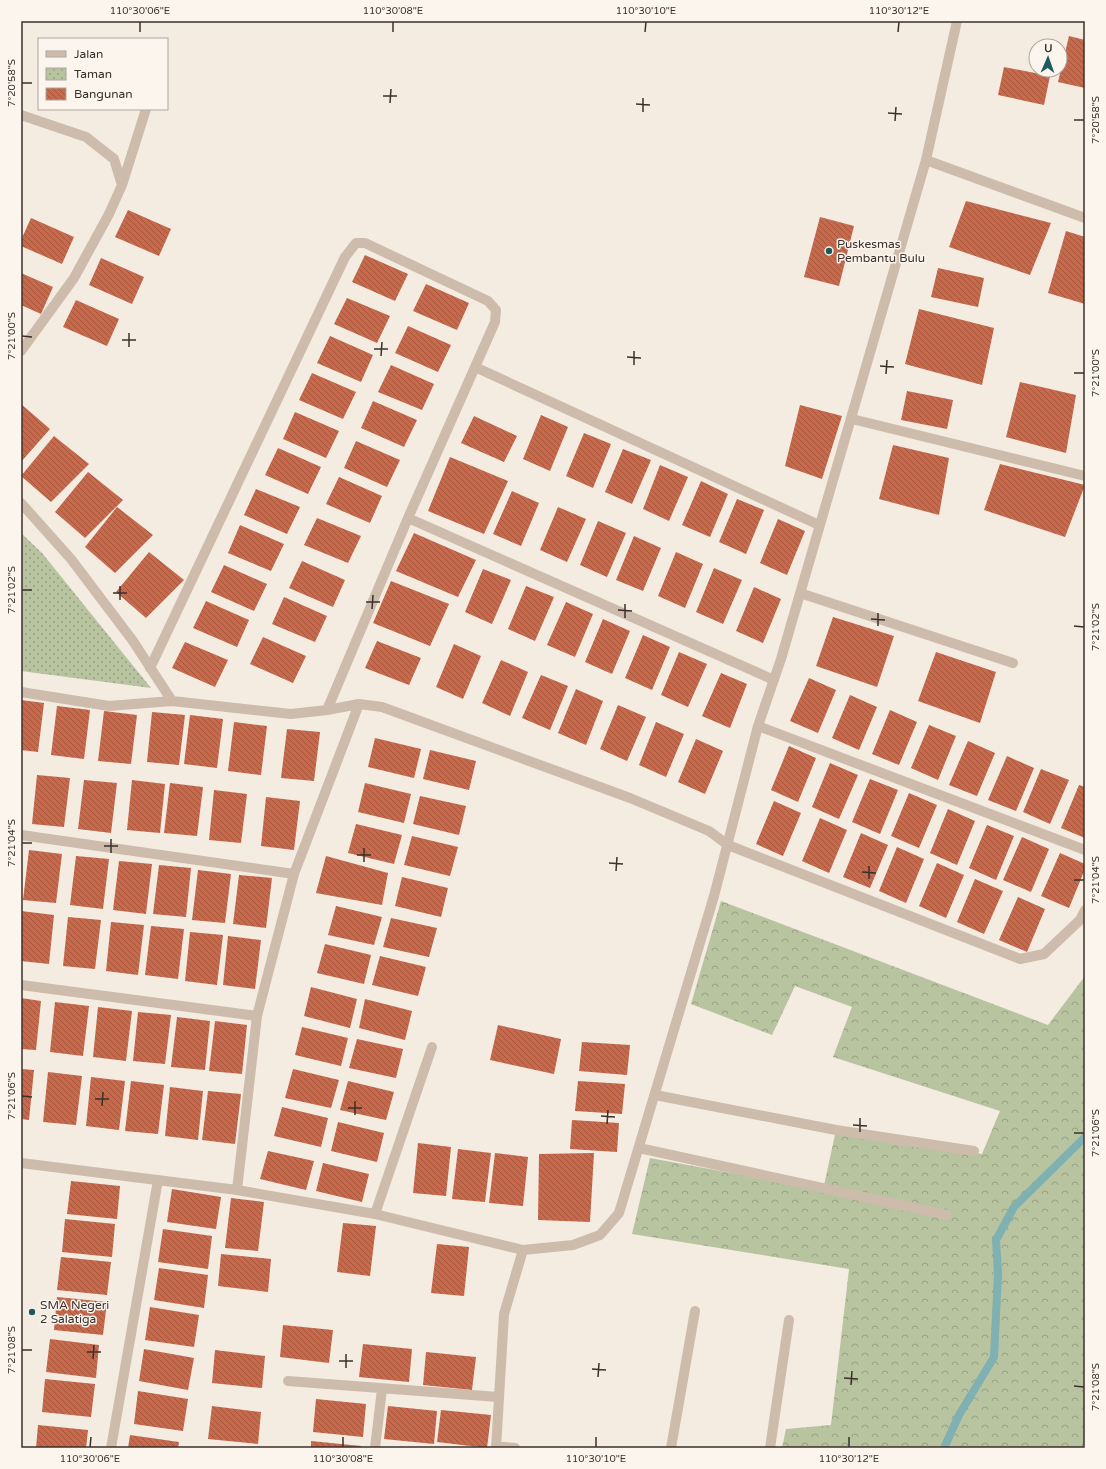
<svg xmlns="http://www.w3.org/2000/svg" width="1106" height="1469" font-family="'Varela Round',sans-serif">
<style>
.forest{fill:url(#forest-crowns)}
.park{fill:url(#park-dots)}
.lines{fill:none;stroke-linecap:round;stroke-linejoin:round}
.stream{stroke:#7fb0b2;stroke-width:8}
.building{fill:url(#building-back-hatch)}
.minor{stroke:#cdbbac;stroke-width:10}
.ticks{fill:none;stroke:#3b302b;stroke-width:1.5}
.poi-dot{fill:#1f5a5e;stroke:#fbf5ee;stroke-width:1.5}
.labels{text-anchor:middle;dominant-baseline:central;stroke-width:3;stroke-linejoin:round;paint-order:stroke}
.poi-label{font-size:12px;fill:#3b302b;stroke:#fbf5ee;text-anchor:start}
.neatline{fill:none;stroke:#3b302b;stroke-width:1.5}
.ticks-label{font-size:10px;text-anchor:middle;fill:#3b302b}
</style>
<defs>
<pattern id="forest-crowns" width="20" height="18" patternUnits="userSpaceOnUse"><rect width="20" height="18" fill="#b8c4a0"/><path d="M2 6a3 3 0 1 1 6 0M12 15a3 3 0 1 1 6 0" fill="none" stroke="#97a083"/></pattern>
<pattern id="park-dots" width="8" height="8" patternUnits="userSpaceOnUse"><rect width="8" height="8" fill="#b8c4a0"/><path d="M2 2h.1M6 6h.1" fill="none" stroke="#97a083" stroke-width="1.8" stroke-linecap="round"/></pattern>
<pattern id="building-back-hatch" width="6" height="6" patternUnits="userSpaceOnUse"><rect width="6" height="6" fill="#c8694b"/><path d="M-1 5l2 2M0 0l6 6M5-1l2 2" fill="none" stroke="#a4573f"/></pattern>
</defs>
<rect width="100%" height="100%" fill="#f4ebe1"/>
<path class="forest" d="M721,901L1048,1025L1085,976V1448H782L786,1429L831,1425L849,1269L632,1234L650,1158L823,1190L836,1130L982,1154L1000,1111L833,1057L852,1007L795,986L772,1035L691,1004Z"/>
<path class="park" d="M21,533L42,553L151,688L21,671Z"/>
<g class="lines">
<path class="stream" d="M944,1448L959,1415L994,1357L998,1274L996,1240L1014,1207L1085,1137"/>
</g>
<path class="building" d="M1069,36L1085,40V88L1058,82Z
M1004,67L1050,76L1044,105L998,95Z
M966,201L1051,223L1030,275L949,247Z
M128,210L171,229L159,256L115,237Z
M820,217L854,226L839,286L804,277Z
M31,218L74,237L62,264L21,246V240Z
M1066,231L1085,237V304L1048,293Z
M365,255L408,274L395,301L352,282Z
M101,258L144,277L132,304L89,285Z
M938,268L984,278L978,307L931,297Z
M21,273L53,287L41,314L21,305Z
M426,284L469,303L457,330L413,311Z
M347,298L390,316L377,343L334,324Z
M76,300L119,319L107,346L63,327Z
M919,309L994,328L982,385L905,364Z
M408,326L451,345L438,372L395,353Z
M330,336L373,355L361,382L317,363Z
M391,365L434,384L422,410L378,392Z
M312,373L356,392L343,419L299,400Z
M1020,382L1076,395L1066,453L1006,437Z
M907,391L953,400L947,429L901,420Z
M373,401L417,420L404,447L361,428Z
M21,404L50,429L21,462Z
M800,405L842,416L822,479L785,466Z
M295,412L339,431L326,458L283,439Z
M541,415L568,427L550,471L523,459Z
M474,416L517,436L504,462L461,443Z
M584,433L611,444L593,488L566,476Z
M54,436L89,464L51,502L21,476Z
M356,441L400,460L387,487L344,468Z
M893,445L949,458L939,515L879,499Z
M278,448L321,467L308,494L265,475Z
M623,449L651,460L632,504L605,492Z
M450,457L508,481L484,534L428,511Z
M1000,464L1085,485L1065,537L984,510Z
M660,465L688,477L669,521L643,509Z
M88,472L123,500L85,538L55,512Z
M339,477L382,496L370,523L326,504Z
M701,481L728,494L710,537L682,525Z
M256,489L300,507L287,534L244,515Z
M512,491L539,503L521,546L493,534Z
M737,499L764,510L746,554L719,542Z
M117,507L153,535L115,573L85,547Z
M558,507L586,519L567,562L540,550Z
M317,518L361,536L348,563L304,545Z
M778,519L805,531L787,575L760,563Z
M598,521L626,533L607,577L580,565Z
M240,525L284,544L271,571L228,553Z
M414,533L476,560L458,597L396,571Z
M634,536L661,548L643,591L616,580Z
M149,552L184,580L146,618L116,592Z
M676,552L703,564L685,608L658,596Z
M302,561L345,580L333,607L289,588Z
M224,565L267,584L254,611L211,592Z
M714,568L742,580L723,624L696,612Z
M483,569L511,580L492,624L465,612Z
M391,581L449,604L430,646L373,623Z
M526,586L554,597L535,641L508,629Z
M754,587L781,599L763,643L736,631Z
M284,597L327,616L315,642L272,624Z
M206,601L249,620L237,647L193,628Z
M566,602L593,614L575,657L547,645Z
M833,617L894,636L877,687L816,666Z
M603,619L630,631L612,674L585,662Z
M643,635L670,647L652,690L625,678Z
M263,637L306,656L293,683L250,664Z
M377,641L421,658L409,685L365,668Z
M185,642L228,660L215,687L172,668Z
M454,644L481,656L463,699L436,687Z
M679,652L707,664L688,707L661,695Z
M936,652L996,672L980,723L918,701Z
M501,660L528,672L510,716L482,703Z
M721,673L747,684L730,728L702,716Z
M541,675L568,686L550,730L522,718Z
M809,678L836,690L818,733L790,721Z
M576,689L603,701L586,745L558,733Z
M850,695L877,707L859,750L832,738Z
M21,700L44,703L38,752L21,750Z
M618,705L646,717L627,761L600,749Z
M57,706L90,710L84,759L51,755Z
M890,710L917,722L899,765L872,754Z
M104,711L137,715L131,764L98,761Z
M152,712L185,715L179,765L147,762Z
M190,715L223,719L217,768L184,764Z
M234,722L267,726L261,775L228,771Z
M656,722L684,734L666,777L639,765Z
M929,725L956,736L938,780L911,768Z
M287,729L320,732L314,781L281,778Z
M375,738L421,749L414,778L368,767Z
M696,739L723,751L705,794L678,782Z
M968,741L995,753L977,796L949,785Z
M789,746L816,758L798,802L771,790Z
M430,750L476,761L469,790L423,779Z
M1007,756L1034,768L1016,811L988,800Z
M830,763L858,775L839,819L812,807Z
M1041,769L1069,780L1050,824L1023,812Z
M37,775L70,778L64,827L32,824Z
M870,779L898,790L880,834L852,822Z
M84,780L117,783L111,833L78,829Z
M132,780L165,784L160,833L127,830Z
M170,783L203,787L197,836L164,833Z
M365,783L411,794L404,823L358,812Z
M1079,785L1085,787V838L1061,828Z
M214,790L247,794L241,843L209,840Z
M909,793L937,805L919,848L891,836Z
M420,796L466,806L459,835L413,824Z
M266,797L300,801L294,850L261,846Z
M774,801L801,813L783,856L756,844Z
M948,809L975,821L957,865L930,853Z
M820,818L847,830L829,873L802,861Z
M356,824L402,835L394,864L348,853Z
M987,825L1014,836L996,880L969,868Z
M861,833L888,845L870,888L843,877Z
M412,836L458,847L450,876L404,865Z
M1022,837L1049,849L1031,892L1003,880Z
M897,847L924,859L906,903L879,891Z
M29,850L62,854L56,903L23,900Z
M1060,853L1085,864V869L1069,908L1041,896Z
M76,856L109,859L103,909L70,905Z
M326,856L388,873L382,905L316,893Z
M119,861L152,864L146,914L113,910Z
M937,863L964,875L946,918L919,906Z
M159,865L191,868L186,917L153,914Z
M198,870L231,874L225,923L192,920Z
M239,875L272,878L266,928L233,924Z
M402,877L448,888L441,917L395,906Z
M975,879L1003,891L984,934L957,922Z
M1018,897L1045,909L1027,952L999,940Z
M336,906L382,917L374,945L328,935Z
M21,911L54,915L49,964L21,961Z
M68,917L101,920L95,969L63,966Z
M391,918L437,928L429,957L383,947Z
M111,922L144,925L138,975L106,971Z
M151,926L184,929L178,979L145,975Z
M190,932L223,935L217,985L185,981Z
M228,936L261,940L255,989L223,985Z
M325,944L371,955L364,984L317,973Z
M380,956L426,967L418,996L372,985Z
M311,987L357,999L350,1028L304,1016Z
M21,998L41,1001L36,1050L21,1049Z
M365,999L412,1011L405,1040L359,1028Z
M55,1002L89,1006L83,1056L50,1052Z
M98,1007L132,1011L126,1061L93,1057Z
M138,1012L171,1015L165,1064L133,1061Z
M177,1017L210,1021L205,1070L171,1067Z
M215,1021L247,1025L242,1074L209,1071Z
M498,1025L561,1039L554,1074L490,1060Z
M302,1027L348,1038L341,1066L295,1055Z
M357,1039L403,1049L396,1078L349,1068Z
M582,1042L630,1045L627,1075L579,1071Z
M21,1069L34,1070L29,1120L21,1119Z
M293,1069L339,1080L331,1108L285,1098Z
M48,1072L82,1076L76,1125L43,1122Z
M91,1077L125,1081L119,1130L86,1126Z
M131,1081L164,1085L158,1134L125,1131Z
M348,1081L394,1092L386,1120L340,1110Z
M578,1081L625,1084L622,1114L575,1111Z
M170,1087L203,1091L198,1140L165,1136Z
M208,1091L241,1094L235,1144L202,1140Z
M282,1107L328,1118L321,1147L274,1136Z
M572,1120L619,1123L617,1152L570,1149Z
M338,1122L384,1133L377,1162L331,1151Z
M418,1143L451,1147L446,1196L413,1193Z
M458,1149L491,1153L485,1202L452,1199Z
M268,1151L314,1161L306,1190L260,1179Z
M495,1153L528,1157L523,1206L489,1203Z
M594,1153L590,1222L538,1220L539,1154Z
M323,1163L369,1174L362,1202L316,1191Z
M71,1181L120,1186L117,1219L67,1214Z
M172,1189L221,1197L216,1229L167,1222Z
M231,1198L264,1202L258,1251L225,1248Z
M65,1219L115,1224L112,1257L62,1252Z
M343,1223L376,1226L370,1276L337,1272Z
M163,1229L212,1236L208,1269L158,1262Z
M437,1244L469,1247L464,1296L431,1293Z
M221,1254L271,1259L268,1292L218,1286Z
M61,1257L111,1262L107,1295L57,1290Z
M159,1268L208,1275L204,1308L154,1300Z
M57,1297L107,1302L103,1335L54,1330Z
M150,1307L199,1315L194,1347L145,1340Z
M283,1325L333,1330L329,1363L280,1357Z
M50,1339L99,1345L96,1378L46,1372Z
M363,1344L412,1349L409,1382L359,1377Z
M144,1349L194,1358L188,1390L139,1381Z
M215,1350L265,1356L262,1388L212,1383Z
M426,1352L476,1357L472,1390L423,1385Z
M45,1379L95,1384L91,1417L42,1412Z
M138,1391L188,1399L183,1431L134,1424Z
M316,1399L366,1404L363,1437L313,1432Z
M212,1406L261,1412L258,1444L208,1439Z
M388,1406L437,1411L434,1444L384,1439Z
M441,1410L491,1415L487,1448L437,1442Z
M38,1425L88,1430L86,1448H36Z
M130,1435L179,1442L178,1448H128Z
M311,1441L361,1446V1448H311Z"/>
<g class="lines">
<path class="minor" d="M21,115L86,137L114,159L122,185L109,214L74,278L21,351
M926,160L1085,218
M122,185L146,109
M475,367L819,525
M852,419L1085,476
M21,503L71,559L133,641L172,701L291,714L327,710L359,704L382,707L630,798L709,831L728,845L1020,959L1044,954L1080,920L1085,910
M408,518L774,680
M800,593L1013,663
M150,668L345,257L356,243H365L488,301L496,310L495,322L408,518L327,710
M21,692L109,706L172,701
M758,726L1085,850
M21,835L294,874
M21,985L257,1016
M655,1095L836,1130L974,1151
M639,1148L947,1215
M21,1163L237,1190L375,1214L523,1250L573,1245L600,1235L619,1213L714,896L758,726L781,659L926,160L957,21
M237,1190L257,1016L294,874L359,704
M375,1214L432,1047
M288,1381L498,1397
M496,1446L515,1448
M111,1448L158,1180
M375,1448L382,1389
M496,1448L504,1314L523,1250
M671,1448L695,1311
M770,1448L789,1320"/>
</g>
<path class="ticks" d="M140,32V22M393,32V22M645,32L646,22M898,32L899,22M22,83H32M383,96H397M390,103L391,89M636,104L650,105M643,112V98M888,113L902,114M1074,120H1084M895,121L896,107M22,336L32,337M122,340H136M129,347V333M374,349H388M381,356L382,342M627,357L641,358M634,365V351M880,366L894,367M1074,373H1084M886,374L887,360M22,590H32M113,593H127M120,600V586M366,602H380M372,609L373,595M618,610L632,611M625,618V604M871,619L885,620M878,626V613M1074,626L1084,627M22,843H32M104,846H118M111,853V839M357,855H371M364,862V848M609,863L623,864M616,871L617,857M862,872L876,873M869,879V866M1074,880H1084M22,1096L32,1097M95,1099H109M102,1106L103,1092M348,1108H362M355,1115V1101M601,1116L615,1117M607,1124L608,1110M853,1125L867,1126M860,1132V1118M1074,1133H1084M22,1350H32M87,1352H101M93,1359L94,1345M339,1361H353M346,1368V1354M592,1369L606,1370M598,1377L599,1363M844,1378L858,1379M851,1385L852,1371M1074,1386L1084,1387M90,1447L91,1437M343,1447V1437M596,1447V1437M849,1447V1437"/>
<g class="poi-dot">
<circle cx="829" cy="251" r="4"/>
<circle cx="32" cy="1312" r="4"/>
</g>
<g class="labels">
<g class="poi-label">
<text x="837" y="244">Puskesmas<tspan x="837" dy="14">Pembantu Bulu</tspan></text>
<text x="40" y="1305">SMA Negeri<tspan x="40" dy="14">2 Salatiga</tspan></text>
</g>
</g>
<rect width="1106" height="1469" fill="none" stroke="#fbf5ee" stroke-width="44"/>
<rect x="38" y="38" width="130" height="72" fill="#fbf5ee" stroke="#aea6a0"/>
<rect x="46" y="51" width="20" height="6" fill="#cdbbac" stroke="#aea6a0"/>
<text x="74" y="58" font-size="12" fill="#3b302b">Jalan</text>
<rect x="46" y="68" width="20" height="12" fill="url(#park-dots)" stroke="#aea6a0"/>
<text x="74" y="78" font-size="12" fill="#3b302b">Taman</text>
<rect x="46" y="88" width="20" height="12" fill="url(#building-back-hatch)" stroke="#aea6a0"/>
<text x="74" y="98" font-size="12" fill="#3b302b">Bangunan</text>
<g transform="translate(1048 58) rotate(2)"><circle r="19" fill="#fbf5ee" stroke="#aea6a0"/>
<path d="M0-3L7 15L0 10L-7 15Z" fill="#1f5a5e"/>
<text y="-6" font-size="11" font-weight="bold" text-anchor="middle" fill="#3b302b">U</text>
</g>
<rect x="22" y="22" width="1062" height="1425" class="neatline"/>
<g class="ticks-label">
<text x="140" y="14">110°30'06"E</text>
<text x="393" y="14">110°30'08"E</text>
<text x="646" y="14">110°30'10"E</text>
<text x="899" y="14">110°30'12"E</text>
<text transform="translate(11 83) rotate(-90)" y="4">7°20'58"S</text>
<text transform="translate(1095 120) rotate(-90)" y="4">7°20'58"S</text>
<text transform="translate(11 336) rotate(-90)" y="4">7°21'00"S</text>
<text transform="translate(1095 373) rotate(-90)" y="4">7°21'00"S</text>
<text transform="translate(11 590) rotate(-90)" y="4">7°21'02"S</text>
<text transform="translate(1095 627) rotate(-90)" y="4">7°21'02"S</text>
<text transform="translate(11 843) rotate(-90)" y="4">7°21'04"S</text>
<text transform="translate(1095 880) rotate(-90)" y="4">7°21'04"S</text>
<text transform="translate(11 1096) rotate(-90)" y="4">7°21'06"S</text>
<text transform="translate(1095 1133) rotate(-90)" y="4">7°21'06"S</text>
<text transform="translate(11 1350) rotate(-90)" y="4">7°21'08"S</text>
<text transform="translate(1095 1387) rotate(-90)" y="4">7°21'08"S</text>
<text x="90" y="1462">110°30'06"E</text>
<text x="343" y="1462">110°30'08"E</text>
<text x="596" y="1462">110°30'10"E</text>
<text x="849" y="1462">110°30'12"E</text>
</g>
</svg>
